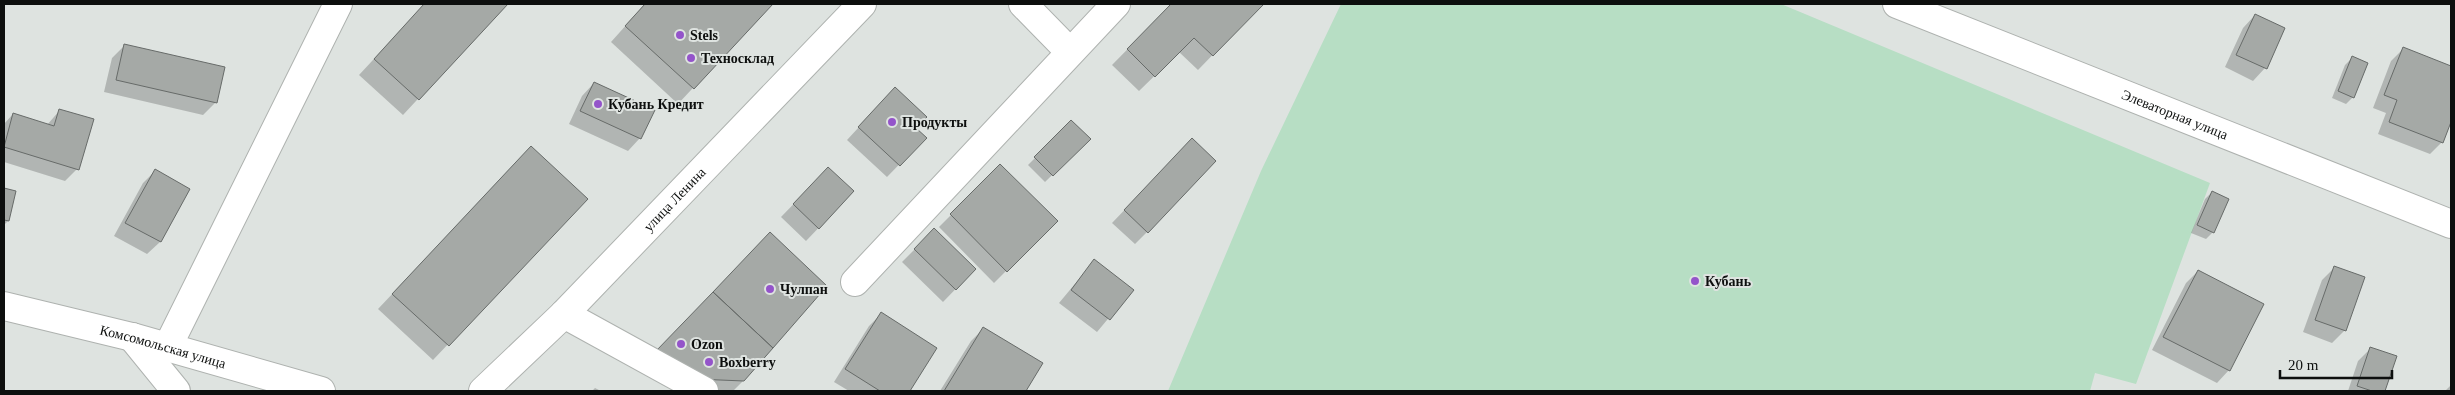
<svg xmlns="http://www.w3.org/2000/svg" width="2455" height="395" font-family="Georgia,serif">
<style>
.green{fill:#b7dec4}
.shadow{fill:#0003}
.building{fill:#a5a9a6;stroke:#676b69}
.lines{fill:none;stroke-linecap:round;stroke-linejoin:round}
.minor-casing{stroke:#aeb2af;stroke-width:30}
.minor{stroke:#fff;stroke-width:28}
.poi-dot{fill:#9454ca;stroke:#dee3e0;stroke-width:2}
.labels{text-anchor:middle;dominant-baseline:central;stroke-width:4;stroke-linejoin:round;paint-order:stroke}
.poi-label{font-size:14px;font-weight:bold;fill:#0d0f0e;stroke:#dee3e0;text-anchor:start}
.street-label{font-size:14px;fill:#0d0f0e;stroke:#dee3e0}
</style>
<rect width="100%" height="100%" fill="#dee3e0"/>
<path class="green" d="M1341,4H1781L2210,183L2136,384L2095,373L2090,391H1168L1261,171Z"/>
<path class="shadow" d="M425,4H506L403,115L359,75Z
M645,4H771L678,104L611,42Z
M1172,4H1262L1198,70L1179,52L1139,91L1112,65Z
M2255,15L2265,68L2253,81L2225,67L2243,28Z
M124,46L216,102L203,115L104,92L112,58Z
M2403,49L2451,67V119L2442,142L2430,154L2378,134L2386,113L2373,108L2391,61Z
M2352,58L2353,97L2346,104L2332,98L2345,65Z
M594,83L640,138L628,151L569,124L582,96Z
M883,101L925,138L887,177L847,140Z
M60,110L77,169L65,181L4,162V124L13,114L47,125Z
M1071,122L1089,139L1045,182L1028,165Z
M1180,152L1147,232L1135,244L1112,223Z
M516,163L586,199L433,360L378,309Z
M1000,166L1056,221L994,283L939,227Z
M155,171L189,189L160,242L147,254L114,236L143,183Z
M816,181L853,192L806,241L781,217Z
M4,190L14,192L8,221L4,225Z
M2212,192L2213,232L2206,239L2191,233L2205,199Z
M934,230L975,269L943,302L902,262Z
M770,234L743,381L733,391H683Z
M1094,261L1132,290L1097,332L1059,303Z
M2334,268L2345,330L2332,343L2303,332L2322,280Z
M2198,271L2229,370L2217,383L2152,350L2186,283Z
M881,314L936,348L908,391H849L834,382L869,326Z
M983,329L1041,363L1024,391H940L971,341Z
M2371,348L2395,357L2384,391H2348L2358,361Z
M2451,385V391H2445Z
M595,388L601,391H592Z"/>
<path class="building" d="M424,4H508L419,100L374,59Z
M645,4H773L694,89L625,26Z
M1171,4H1264L1213,56L1194,38L1155,77L1127,49Z
M2255,14L2285,28L2267,69L2236,55Z
M124,44L225,67L217,103L116,80Z
M2403,47L2451,66V122L2443,143L2389,122L2397,100L2384,95Z
M2352,56L2368,63L2354,98L2338,91Z
M594,82L655,110L641,139L580,111Z
M895,87L927,117L916,128L927,138L900,166L858,127Z
M59,109L94,119L79,170L4,147L13,113L54,126Z
M1071,120L1091,139L1053,176L1034,157Z
M1192,138L1216,161L1148,233L1124,210Z
M531,146L588,199L449,346L392,294Z
M1000,164L1058,221L1007,272L950,214Z
M828,167L854,191L819,229L793,204Z
M155,169L190,189L161,242L125,223Z
M4,188L16,191L9,221L4,220Z
M2212,191L2229,199L2214,233L2197,225Z
M934,228L976,269L956,290L914,249Z
M770,232L827,286L773,348L713,292Z
M1094,259L1134,290L1110,320L1071,290Z
M2334,266L2365,277L2346,331L2315,320Z
M2198,270L2264,304L2230,371L2163,337Z
M713,292L773,348L744,381L696,379L656,351Z
M881,312L937,348L910,391H880L845,369Z
M983,327L1043,363L1026,391H944Z
M2370,347L2397,356L2385,391H2372L2357,386Z"/>
<g class="lines">
<g class="minor-casing">
<g id="minor">
<path d="M1023,4L1070,52"/>
<path id="s1" d="M1897,4L2451,224"/>
<path d="M855,282L1116,4"/>
<path id="s2" d="M4,306L132,337L321,391"/>
<path d="M564,314L704,391"/>
<path d="M132,337L176,391"/>
<path d="M167,348L338,4"/>
<path id="s3" d="M483,391L564,314L862,4"/>
</g>
</g>
<use href="#minor" class="minor"/>
</g>
<g class="poi-dot">
<circle cx="680" cy="35" r="5"/>
<circle cx="691" cy="58" r="5"/>
<circle cx="598" cy="104" r="5"/>
<circle cx="892" cy="122" r="5"/>
<circle cx="1695" cy="281" r="5"/>
<circle cx="770" cy="289" r="5"/>
<circle cx="681" cy="344" r="5"/>
<circle cx="709" cy="362" r="5"/>
</g>
<g class="labels">
<g class="poi-label">
<text x="690" y="35">Stels</text>
<text x="701" y="58">Техносклад</text>
<text x="608" y="104">Кубань Кредит</text>
<text x="902" y="122">Продукты</text>
<text x="1705" y="281">Кубань</text>
<text x="780" y="289">Чулпан</text>
<text x="691" y="344">Ozon</text>
<text x="719" y="362">Boxberry</text>
</g>
<g class="street-label">
<text stroke="none"><textPath href="#s1" startOffset="299">Элеваторная улица</textPath></text>
<text stroke="none"><textPath href="#s3" startOffset="271">улица Ленина</textPath></text>
<text stroke="none"><textPath href="#s2" startOffset="164">Комсомольская улица</textPath></text>
</g>
</g>
<rect width="2455" height="395" fill="none" stroke="#0d0f0e" stroke-width="10"/>
<path d="M2280 370v8h112v-8" fill="none" stroke="#0d0f0e" stroke-width="2.5"/>
<text x="2288" y="370" font-size="15" fill="#0d0f0e" stroke="#dee3e0" stroke-width="4" paint-order="stroke">20 m</text>
</svg>
